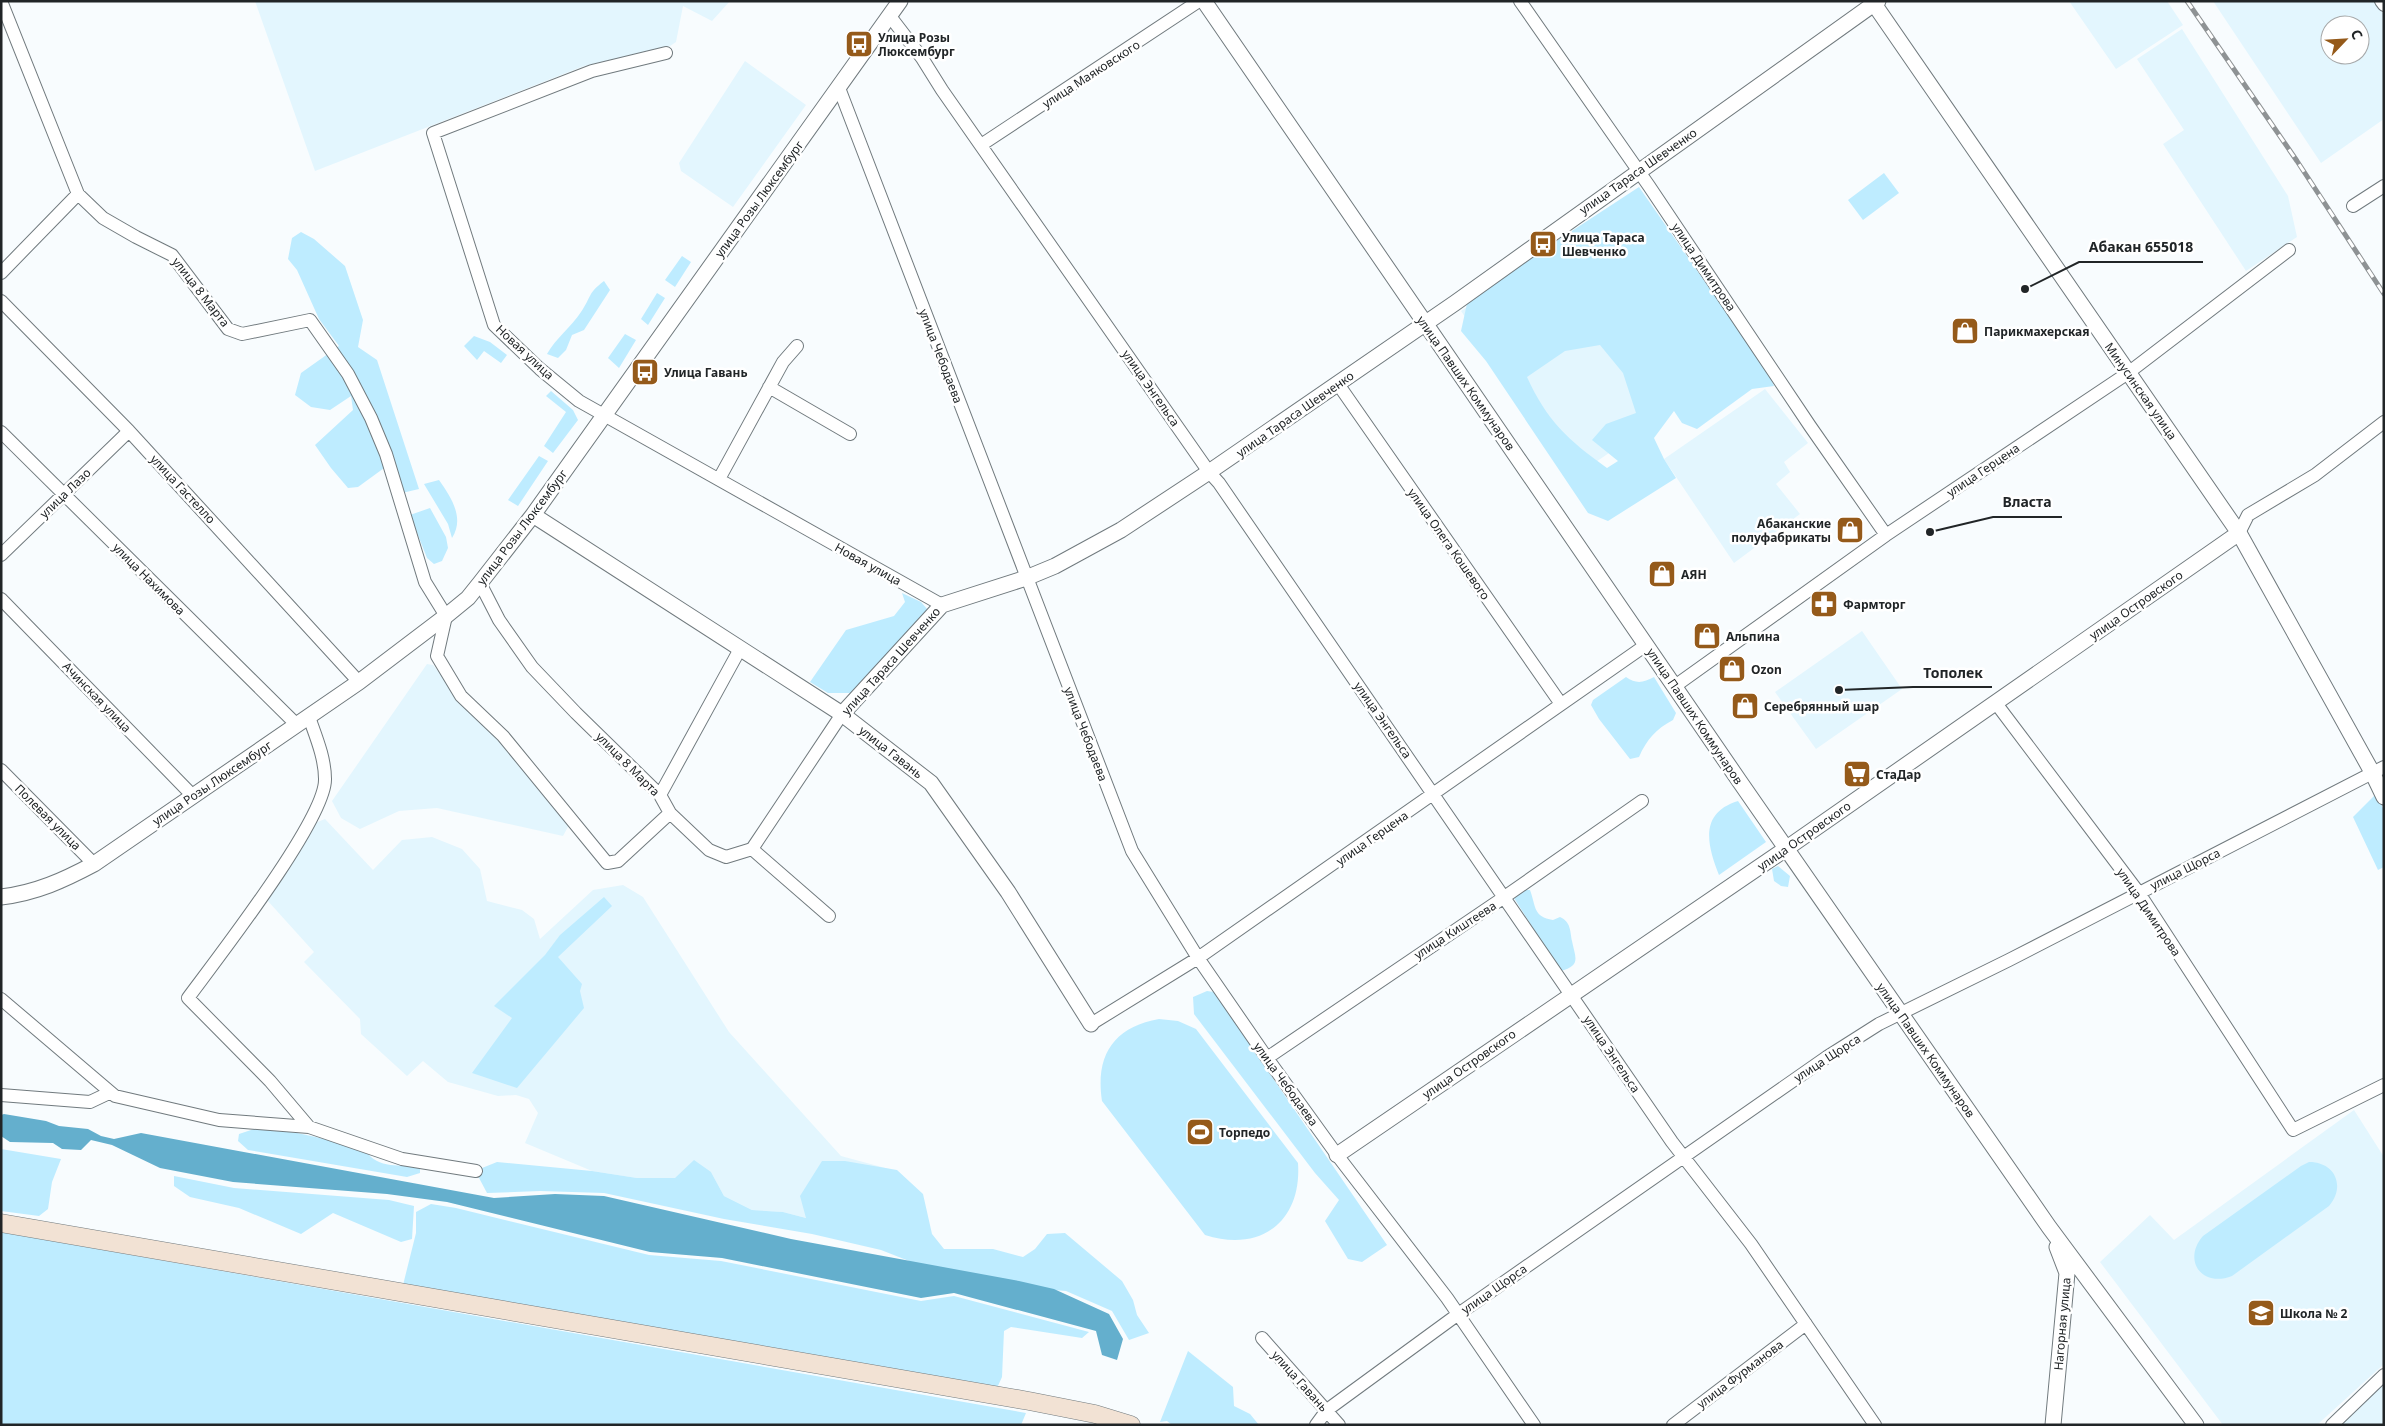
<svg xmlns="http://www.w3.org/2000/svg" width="2385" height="1426" font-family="'Noto Sans',sans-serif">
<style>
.built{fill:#e3f6fe;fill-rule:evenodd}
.green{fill:#beecff;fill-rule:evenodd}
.water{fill:#64afcd}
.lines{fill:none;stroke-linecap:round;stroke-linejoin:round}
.minor-casing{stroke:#717a7e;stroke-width:14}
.tertiary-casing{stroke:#717a7e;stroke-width:17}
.secondary-casing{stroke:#717a7e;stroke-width:19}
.minor{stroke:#fff;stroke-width:12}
.tertiary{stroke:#fff;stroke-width:15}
.secondary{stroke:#f2e2d4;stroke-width:18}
.rail-casing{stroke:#8e9294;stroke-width:5}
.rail{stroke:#fff;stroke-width:3;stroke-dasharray:9;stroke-linecap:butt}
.labels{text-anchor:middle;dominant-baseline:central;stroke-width:5;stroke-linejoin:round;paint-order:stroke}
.poi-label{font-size:12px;font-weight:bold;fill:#212527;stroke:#fff;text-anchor:start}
.street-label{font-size:12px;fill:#212527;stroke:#fff}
.leader{fill:none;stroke:#212527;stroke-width:2}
.callout-dot{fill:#212527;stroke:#fff;stroke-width:2}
.callout-label{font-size:14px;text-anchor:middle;font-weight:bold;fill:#212527;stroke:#fff;stroke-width:5;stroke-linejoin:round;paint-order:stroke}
</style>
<rect width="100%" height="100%" fill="#f8fcfe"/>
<path class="built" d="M255,1H730L712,21L683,6L676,42L670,46L584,66L315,171Z
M2069,1H2167L2183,25L2116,69Z
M2213,1H2374L2384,15V119L2321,163ZM2330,25H2360V55H2330Z
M2182,29L2288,196L2297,237L2246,271L2163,144L2184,130L2137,59Z
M745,61L806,105L733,207L681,171L679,163Z
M1556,245L1673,409L1574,477L1461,311Z
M1765,389L1808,443L1784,462L1790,472L1776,484L1800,514L1734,563L1664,459Z
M1862,631L1902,689L1816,749L1775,692Z
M427,664L433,665L445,680L498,734L570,823L563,836L437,808L399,811L360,829L341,818L332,801Z
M325,819L373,870L402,840L432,837L462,849L480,869L487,901L522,910L534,919L540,939L593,890L623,885L643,897L729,1032L841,1156L889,1169L826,1223L783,1212L752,1210L724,1196L711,1172L675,1178H637L592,1171L525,1143L538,1113L529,1099L516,1095L498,1096L448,1082L423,1061L407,1076L361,1034L360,1019L304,962L314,952L267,900L315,823Z
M2354,1110L2384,1157V1364L2317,1425H2223L2100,1262L2150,1215L2174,1240Z
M2384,1379V1425H2340Z"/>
<path class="green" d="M1884,173L1899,193L1863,220L1848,200Z
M1639,187L1769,374L1774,386L1752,389L1697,429L1682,423L1674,411L1654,438L1664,459L1676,478L1608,521L1588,513L1486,361L1461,331L1468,299ZM1600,345L1623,373L1636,413L1606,424L1592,440L1618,461L1607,468C1568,440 1547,421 1527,377L1565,351Z
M301,232L314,239L345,266L363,320L358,347L377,360L419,489L402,493L391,463L358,487L348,488L331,468L315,445L353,410L351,396L330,410L311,407L295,395L301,373L339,346L319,319L297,270L288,259L292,238Z
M682,256L691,262L675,287L665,280Z
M604,281L610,290L584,330L572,335L566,350L558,358L547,354C556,338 571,327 581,312C592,296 587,294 604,281Z
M657,293L665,298L648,325L641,319Z
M625,334L636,340L619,368L608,358Z
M474,336L490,342L507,355L501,363L484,351L477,360L464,346Z
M551,391L573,410L578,420L553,453L544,446L566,412L546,396Z
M539,456L548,461L518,506L508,500Z
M439,480C451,497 465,518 452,538L448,524L424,484Z
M430,508L446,537L448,548L442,561L434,564L427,558L410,515Z
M902,593L921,602L928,610L851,693H828L810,682L846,630L894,616L905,602Z
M1626,677C1636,684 1643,683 1654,677L1676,713L1673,720C1656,729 1647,739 1639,757L1630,759L1599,719L1591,705L1593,700Z
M2376,794L2384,810V867L2378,870L2353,817Z
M1738,801L1766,842L1719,875C1707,845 1699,813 1738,801Z
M1778,866L1790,876L1788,887L1781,886L1774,881L1772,869Z
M1519,890H1530C1536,906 1533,917 1553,920L1560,917C1571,922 1570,931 1572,941C1575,957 1582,966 1560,971L1514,898L1515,893Z
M604,897L612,906L558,957L582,984L580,991L584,1008L517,1088L472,1073L512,1018L494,1006L545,955L560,935Z
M1207,991L1214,992L1387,1245L1362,1262L1348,1259L1325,1221L1339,1200L1315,1173L1194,1014L1193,997Z
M1159,1019L1178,1021L1196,1029L1298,1163C1302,1221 1261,1253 1205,1235L1102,1101C1095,1055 1114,1027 1159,1019Z
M254,1129C293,1129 330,1140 366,1151C377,1169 402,1165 420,1166V1173L407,1177L248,1150L238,1141L239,1134Z
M1,1149L61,1159L52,1182L48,1209L39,1216L1,1211Z
M694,1160L711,1172L724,1196L752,1210L783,1212L806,1218L800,1196L822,1161H845L897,1170L923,1194L932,1234L944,1249H993L1023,1257L1035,1249L1047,1234L1065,1233L1122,1281L1133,1300L1137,1315L1149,1333L1129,1340L1112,1311L1066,1291L1029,1288L932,1270L881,1250L812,1234L724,1219L604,1193L540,1191L487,1193L478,1176L482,1168L497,1162L592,1171L637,1178H675Z
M2309,1162C2335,1162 2346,1186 2329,1206L2232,1276C2202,1288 2182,1260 2203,1236L2301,1166Z
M174,1176L234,1188L389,1200L414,1206L412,1239L401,1242L333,1213L301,1234L239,1208L190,1197L174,1186Z
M431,1204L456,1208L649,1255L721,1261L921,1301L954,1296L1089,1332L1082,1338L1011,1327L1004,1331L1002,1377L997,1388L403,1285L416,1233V1212Z
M1,1232L1026,1413L1021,1425H1Z
M1188,1351L1233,1387L1234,1406L1250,1414L1259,1425H1172L1167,1421L1160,1422Z"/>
<path class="water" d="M4,1114L46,1121L59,1126L88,1129L101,1136L114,1139L141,1133L494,1198L555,1194L604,1196L791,1239L1019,1281L1054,1289L1109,1314L1123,1339L1117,1360L1102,1355L1096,1331L954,1293L921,1298L722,1258L650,1252L447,1202L387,1194L233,1182L160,1168L112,1145L91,1140L81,1150L62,1149L53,1143L10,1142L1,1136V1115Z"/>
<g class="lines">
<g class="minor-casing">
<path id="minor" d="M1,1L78,194L103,218L136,237L172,255L228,329L242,334L310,320L348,374L371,418L386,454L425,582L446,616L437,656L461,696L503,736L607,863L618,861L670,813
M1520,1L1649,186L1810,426L1886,535
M2381,1L2384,5
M889,15L922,58L942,90L1209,472L1219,483L1672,1142L1751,1244L1875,1425
M666,53L592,71L433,133L494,325L540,369L579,401L942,605
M839,88L1132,851L1198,958L1267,1058L1337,1155L1447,1298L1534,1425
M981,145L1199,1
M2353,206L2384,186
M1,273L78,194
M1,301L129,431L359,682
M1338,384L1561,704
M769,387L850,434
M1,432L297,725
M719,479L783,362L797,346
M2239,533L2248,515L2315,475L2384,422
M1,555L129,431
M480,583L499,620L532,667L576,713L660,795L670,813L709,850L726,857L752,849L829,916
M1,599L193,796
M1675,686L1886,535L2128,373L2289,250
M1995,702L2139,893L2293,1130L2384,1085
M1,770L94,864
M660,795L740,649
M752,849L842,714
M1,999L115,1096L219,1120L309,1127L402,1159L476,1171
M1091,1024L1198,958L1646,645
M1267,1058L1503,898L1642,801
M1,1095L90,1102L109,1093
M309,1127L270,1081L188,998C216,960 326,819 325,779C325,758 316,737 309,717
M1262,1338L1339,1425
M1316,1425L1327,1410L1457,1315L1827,1057L1879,1024L2009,960L2384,767
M1673,1425L1806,1324
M2332,1425L2384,1375"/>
</g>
<g class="tertiary-casing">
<path id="tertiary" d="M1204,1L1740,782L2049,1227L2196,1425
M1872,1L2239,533L2372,772L2384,797
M533,515L842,714L931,783L1008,892L1091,1024
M842,714L942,605L1026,578L1055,566L1121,530L1209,472L1455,303L1878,1
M1,897C36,893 64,880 94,864L359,682L446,616L468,598L480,583L533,515L900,1
M1337,1155L1787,848L2239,533
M2053,1425L2067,1273L2057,1247"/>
</g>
<g class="secondary-casing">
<path id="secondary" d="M1,1223L1029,1401L1095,1414L1131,1425"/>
</g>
<use href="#minor" class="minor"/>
<use href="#tertiary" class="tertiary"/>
<use href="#secondary" class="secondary"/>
<g class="rail-casing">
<path id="rail" d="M2187,1L2297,161L2384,294"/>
</g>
<use href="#rail" class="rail"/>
</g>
<defs>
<g id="bus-square" transform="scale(1.4375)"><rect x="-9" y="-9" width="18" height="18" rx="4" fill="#955a1a" stroke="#fff"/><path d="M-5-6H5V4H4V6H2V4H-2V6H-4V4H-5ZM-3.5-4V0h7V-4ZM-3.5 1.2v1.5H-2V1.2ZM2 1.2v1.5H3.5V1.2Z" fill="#fff"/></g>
<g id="shop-square" transform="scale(1.4375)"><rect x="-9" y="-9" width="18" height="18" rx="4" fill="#955a1a" stroke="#fff"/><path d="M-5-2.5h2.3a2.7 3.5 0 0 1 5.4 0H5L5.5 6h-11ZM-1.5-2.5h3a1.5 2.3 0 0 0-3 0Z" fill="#fff"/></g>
<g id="pharmacy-square" transform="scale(1.4375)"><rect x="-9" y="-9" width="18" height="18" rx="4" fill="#955a1a" stroke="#fff"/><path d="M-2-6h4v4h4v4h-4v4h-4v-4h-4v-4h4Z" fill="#fff"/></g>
<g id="supermarket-square" transform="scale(1.4375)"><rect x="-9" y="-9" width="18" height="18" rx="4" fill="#955a1a" stroke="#fff"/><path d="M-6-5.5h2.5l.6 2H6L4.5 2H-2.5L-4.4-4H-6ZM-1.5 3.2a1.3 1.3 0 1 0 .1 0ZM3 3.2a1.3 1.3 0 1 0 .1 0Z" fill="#fff"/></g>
<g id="stadium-square" transform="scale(1.4375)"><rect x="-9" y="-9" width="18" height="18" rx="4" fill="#955a1a" stroke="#fff"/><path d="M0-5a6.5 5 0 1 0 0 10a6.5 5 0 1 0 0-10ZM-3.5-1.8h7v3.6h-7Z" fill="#fff"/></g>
<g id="school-square" transform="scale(1.4375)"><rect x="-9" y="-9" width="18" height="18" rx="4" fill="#955a1a" stroke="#fff"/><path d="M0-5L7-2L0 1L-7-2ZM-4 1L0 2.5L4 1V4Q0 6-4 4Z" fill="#fff"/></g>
</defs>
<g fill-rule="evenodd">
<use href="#bus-square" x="859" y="44"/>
<use href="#bus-square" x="1543" y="244"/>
<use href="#shop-square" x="1965" y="331"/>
<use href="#bus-square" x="645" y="372"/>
<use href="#shop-square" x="1850" y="530"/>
<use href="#shop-square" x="1662" y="574"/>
<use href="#pharmacy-square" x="1824" y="604"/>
<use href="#shop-square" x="1707" y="636"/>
<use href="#shop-square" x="1732" y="669"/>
<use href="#shop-square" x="1745" y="706"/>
<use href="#supermarket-square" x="1857" y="774"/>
<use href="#stadium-square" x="1200" y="1132"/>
<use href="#school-square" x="2261" y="1313"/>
</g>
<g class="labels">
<g class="poi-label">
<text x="878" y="37">Улица Розы<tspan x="878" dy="14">Люксембург</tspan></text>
<text x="1562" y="237">Улица Тараса<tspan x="1562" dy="14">Шевченко</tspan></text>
<text x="1984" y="331">Парикмахерская</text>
<text x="664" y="372">Улица Гавань</text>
<text x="1831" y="523" text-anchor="end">Абаканские<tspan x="1831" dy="14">полуфабрикаты</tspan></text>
<text x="1681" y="574">АЯН</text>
<text x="1843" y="604">Фармторг</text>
<text x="1726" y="636">Альпина</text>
<text x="1751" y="669">Ozon</text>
<text x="1764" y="706">Серебрянный шар</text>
<text x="1876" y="774">СтаДар</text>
<text x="1219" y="1132">Торпедо</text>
<text x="2280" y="1313">Школа № 2</text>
</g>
<g class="street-label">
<text transform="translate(1091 74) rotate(-33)">улица Маяковского</text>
<text transform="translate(1638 171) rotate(-35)">улица Тараса Шевченко</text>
<text transform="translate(759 199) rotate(-54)">улица Розы Люксембург</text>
<text transform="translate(1704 267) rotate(56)">улица Димитрова</text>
<text transform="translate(201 292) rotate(52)">улица 8 Марта</text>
<text transform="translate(525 352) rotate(43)">Новая улица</text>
<text transform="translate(941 356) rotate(69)">улица Чебодаева</text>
<text transform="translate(1466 383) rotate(55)">улица Павших Коммунаров</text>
<text transform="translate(1151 388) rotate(55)">улица Энгельса</text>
<text transform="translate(2141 391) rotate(55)">Минусинская улица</text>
<text transform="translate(1295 414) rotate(-35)">улица Тараса Шевченко</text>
<text transform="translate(1983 470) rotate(-34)">улица Герцена</text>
<text transform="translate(183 489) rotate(47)">улица Гастелло</text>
<text transform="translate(65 493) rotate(-44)">улица Лазо</text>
<text transform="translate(522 527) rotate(-53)">улица Розы Люксембург</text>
<text transform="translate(1449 544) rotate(55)">улица Олега Кошевого</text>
<text transform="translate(868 564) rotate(29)">Новая улица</text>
<text transform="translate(149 579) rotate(45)">улица Нахимова</text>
<text transform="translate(2136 605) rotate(-35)">улица Островского</text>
<text transform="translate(891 661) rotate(-48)">улица Тараса Шевченко</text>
<text transform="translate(97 697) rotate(46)">Ачинская улица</text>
<text transform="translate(1695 716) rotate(56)">улица Павших Коммунаров</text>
<text transform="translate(1383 720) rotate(55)">улица Энгельса</text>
<text transform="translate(1086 734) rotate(69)">улица Чебодаева</text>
<text transform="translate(891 752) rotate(38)">улица Гавань</text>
<text transform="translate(628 764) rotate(45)">улица 8 Марта</text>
<text transform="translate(212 783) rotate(-34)">улица Розы Люксембург</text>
<text transform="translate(48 817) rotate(45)">Полевая улица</text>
<text transform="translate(1804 836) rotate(-35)">улица Островского</text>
<text transform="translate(1372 838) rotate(-35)">улица Герцена</text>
<text transform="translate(2185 869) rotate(-27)">улица Щорса</text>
<text transform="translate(2149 912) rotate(56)">улица Димитрова</text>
<text transform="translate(1455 930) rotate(-33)">улица Киштеева</text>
<text transform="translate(1926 1050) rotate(55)">улица Павших Коммунаров</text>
<text transform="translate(1612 1054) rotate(56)">улица Энгельса</text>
<text transform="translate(1827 1058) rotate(-33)">улица Щорса</text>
<text transform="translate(1469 1064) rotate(-35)">улица Островского</text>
<text transform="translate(1286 1084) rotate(54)">улица Чебодаева</text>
<text transform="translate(1494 1289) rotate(-35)">улица Щорса</text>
<text transform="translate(2062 1324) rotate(-85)">Нагорная улица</text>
<text transform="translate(1740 1374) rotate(-37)">улица Фурманова</text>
<text transform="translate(1300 1381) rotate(48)">улица Гавань</text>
</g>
</g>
<path class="leader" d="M2025 289L2079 262H2203M1930 532L1993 517H2062M1839 690L1913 687H1992"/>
<g class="callout-dot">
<circle cx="2025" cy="289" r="5"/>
<circle cx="1930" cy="532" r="5"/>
<circle cx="1839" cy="690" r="5"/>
</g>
<g class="callout-label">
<text x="2141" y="252">Абакан 655018</text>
<text x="2027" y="507">Власта</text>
<text x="1953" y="678">Тополек</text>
</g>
<rect width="2385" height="1426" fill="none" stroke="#212527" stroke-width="5"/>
<g transform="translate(2345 40) rotate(65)"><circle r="24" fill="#ffffff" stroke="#a6a8a9"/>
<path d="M0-4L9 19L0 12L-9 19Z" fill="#955a1a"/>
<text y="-8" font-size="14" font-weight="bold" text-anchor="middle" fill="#212527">С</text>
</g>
</svg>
